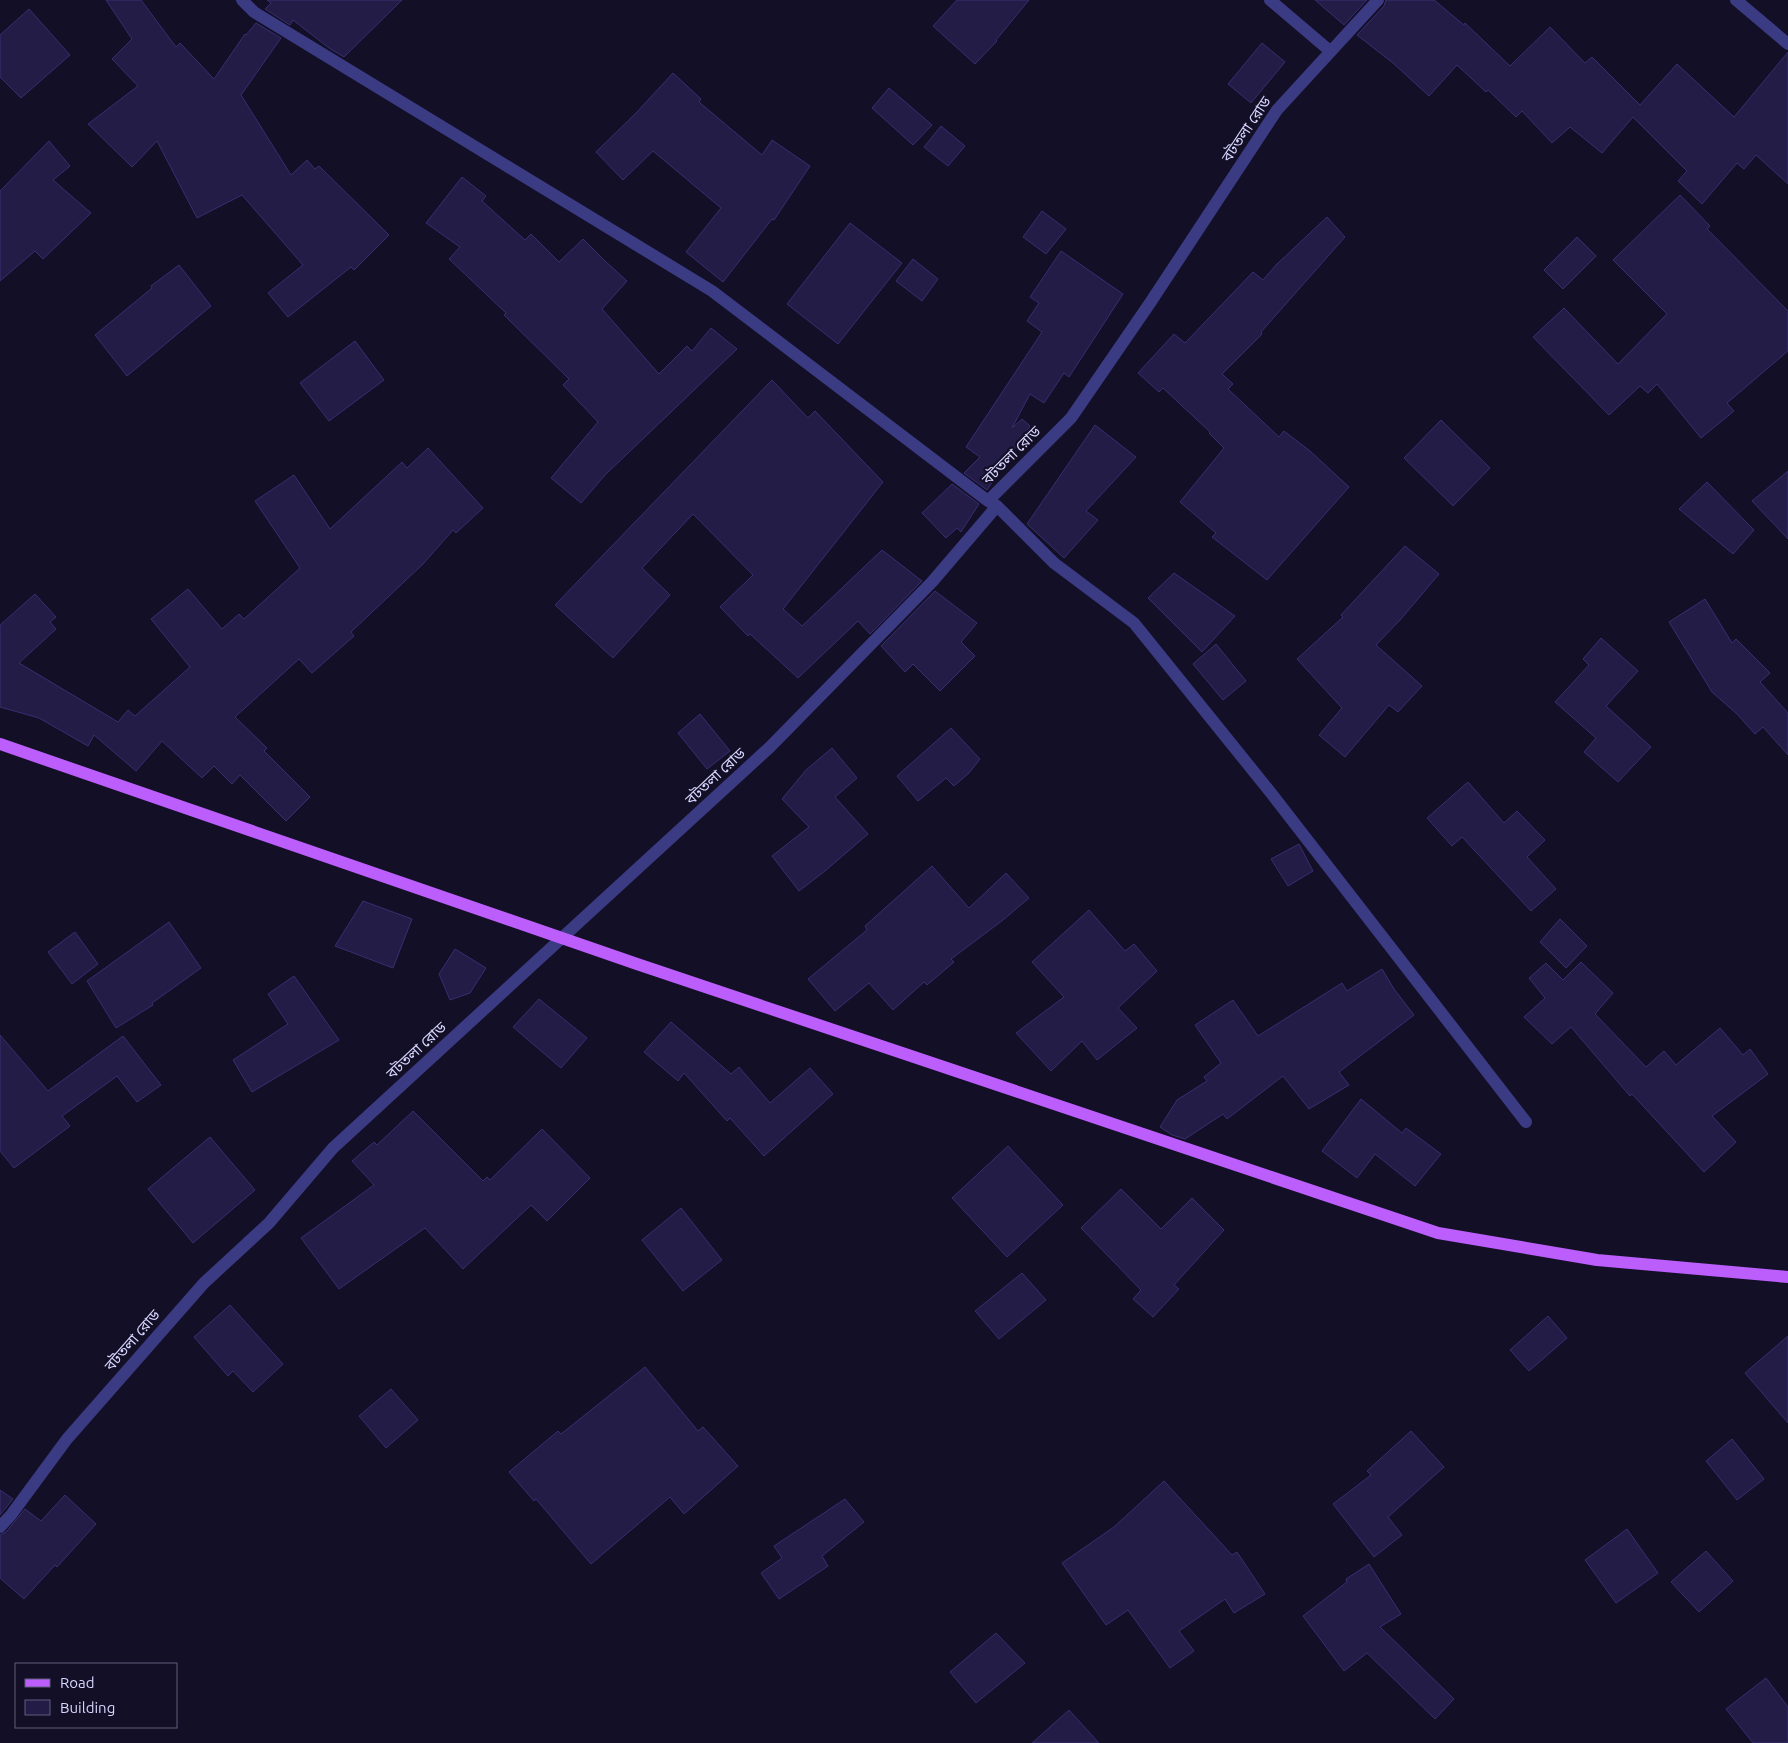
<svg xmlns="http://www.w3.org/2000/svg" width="1788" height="1743" font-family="Ubuntu,'Noto Sans Bengali',sans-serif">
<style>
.building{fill:#231c46;stroke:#392e72}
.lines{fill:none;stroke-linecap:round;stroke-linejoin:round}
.minor{stroke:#3b3b84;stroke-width:12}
.major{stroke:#bb5efc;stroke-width:12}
.labels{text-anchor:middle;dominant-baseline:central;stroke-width:4;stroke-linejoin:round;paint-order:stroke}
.street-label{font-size:15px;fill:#d8d5fe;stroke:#120f26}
</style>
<rect width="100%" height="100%" fill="#120f26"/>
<path class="building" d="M106,0H141L176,47L180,43L214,79L245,34L246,35L256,23L281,38L241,95L291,175L307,160L315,169L319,166L389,235L354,270L351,267L288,317L268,293L303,265L242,195L197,218L157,141L132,167L88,124L138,86L112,59L132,39Z
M267,0H402L344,57L329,48L293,20L290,25L265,9L271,3Z
M957,0H1029L996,40L997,41L975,64L933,26Z
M1315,0H1367L1344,25Z
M1386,0H1434L1464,25L1465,23L1510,66L1550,27L1585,63L1592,57L1640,105L1677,64L1734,117L1788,52V184L1756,155L1744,169L1737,163L1702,204L1678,181L1687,171L1633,117L1602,153L1570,127L1552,143L1522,111L1516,117L1488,90L1486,92L1457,65L1429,96L1393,63L1357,35L1384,6Z
M29,9L70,55L21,98L0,77V35Z
M1262,43L1285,62L1251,103L1228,84Z
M673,73L701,99L699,102L762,155L772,140L810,166L774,220L772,219L723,282L686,252L721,208L653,151L623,180L596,152L636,113Z
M889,88L932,125L913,145L872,108Z
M941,126L965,146L948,166L924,147Z
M49,141L70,166L53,180L91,213L43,259L35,251L0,281V191Z
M462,177L486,196L482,201L525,240L531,234L559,262L583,239L604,260L627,281L602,309L659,374L687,346L692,351L711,328L737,349L605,475L581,503L551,478L598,422L563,385L569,379L504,315L506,313L449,259L460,247L426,223Z
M1680,195L1710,226L1707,229L1788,311V351L1727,403L1734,411L1701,438L1657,384L1648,393L1640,386L1609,415L1533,337L1564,308L1618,364L1667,314L1613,260Z
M1042,211L1066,229L1046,254L1023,237Z
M1327,217L1345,237L1261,332L1262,334L1222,374L1233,384L1228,389L1279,437L1284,431L1310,451L1349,487L1267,580L1212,537L1216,533L1180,502L1224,448L1209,433L1210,432L1163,388L1159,392L1138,373L1174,334L1185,343L1253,272L1263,280L1276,265Z
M850,223L902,263L838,344L787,304Z
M1577,237L1596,256L1563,289L1544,270Z
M1061,251L1123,294L1069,377L1064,373L1044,403L1030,394L1012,428L1022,419L1030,426L987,490L964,473L980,457L966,447L1042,332L1027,321L1039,303L1030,297Z
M913,259L938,279L922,301L896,281Z
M179,265L211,306L127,376L95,335L152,288L151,286Z
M355,341L384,380L329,421L300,383Z
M772,380L808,418L815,411L883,482L783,609L802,626L882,550L922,581L870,634L858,621L798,678L750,634L748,636L720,607L753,575L693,514L642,568L670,595L613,658L555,605Z
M1441,420L1490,468L1453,506L1404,458Z
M1095,425L1136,457L1086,511L1098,520L1064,558L1027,524Z
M428,448L483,508L456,533L453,530L423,564L351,632L354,636L312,673L299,659L235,717L267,748L264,751L310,797L286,821L240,775L232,784L214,766L202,778L162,741L136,771L94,735L88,746L39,718L0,707V625L35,594L56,617L50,622L56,629L19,663L118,722L128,710L135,716L190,667L151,619L188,589L222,629L239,614L244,619L300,568L255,501L294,475L330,529L402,462L407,468Z
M1788,471V539L1752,501Z
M1707,482L1754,530L1733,554L1679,509Z
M952,484L979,504L961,532L957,528L946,538L922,513Z
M1405,546L1439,574L1401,619L1376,645L1422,686L1398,712L1389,705L1345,757L1319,735L1342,708L1297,659L1343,617L1341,615Z
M1174,573L1235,616L1202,652L1148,598Z
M935,591L977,623L961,642L975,656L940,691L913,664L905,672L881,646Z
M1705,599L1732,643L1736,639L1770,673L1760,682L1788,713V755L1763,727L1755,734L1737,714L1712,692L1669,622Z
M1601,638L1638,671L1606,706L1651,747L1618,782L1584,752L1596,738L1555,702L1589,665L1583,659Z
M1216,644L1246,681L1223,700L1193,664Z
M700,714L730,751L707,769L678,733Z
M951,728L980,759L969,773L954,786L946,778L918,801L897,776Z
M832,748L857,778L835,797L868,834L825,871L799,891L772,856L809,827L782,799L806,770Z
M1468,782L1504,823L1517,811L1545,840L1527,857L1556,889L1531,911L1462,837L1452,846L1427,818Z
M1299,844L1313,871L1288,886L1271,859Z
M932,866L969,908L1006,873L1029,898L1003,920L951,959L954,962L927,985L924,982L893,1010L869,983L835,1011L808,979L867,930L865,926Z
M363,901L412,919L393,968L335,946Z
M1089,910L1125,951L1134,944L1157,971L1118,1008L1137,1028L1097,1060L1082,1041L1051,1071L1016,1033L1064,997L1032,962Z
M1560,919L1587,946L1566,968L1540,942Z
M169,922L201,968L152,1003L153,1005L116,1028L87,981Z
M75,932L98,964L72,984L48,952Z
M455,949L486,968L470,993L450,1000L439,974Z
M1581,962L1613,993L1595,1014L1646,1067L1664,1051L1676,1065L1720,1028L1743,1055L1750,1049L1768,1074L1712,1116L1736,1142L1704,1172L1632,1094L1630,1096L1571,1027L1552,1044L1524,1017L1545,998L1529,978L1546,963L1563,980Z
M1382,969L1394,989L1414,1015L1339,1072L1349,1085L1309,1109L1283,1076L1227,1119L1223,1114L1185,1139L1172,1135L1160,1127L1177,1100L1207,1081L1204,1077L1221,1063L1195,1025L1233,1000L1258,1036L1342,983L1347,991Z
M294,976L339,1040L252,1092L233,1060L288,1024L268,994Z
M539,999L587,1038L561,1068L513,1027Z
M671,1022L731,1074L739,1067L770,1103L810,1068L833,1094L764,1156L730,1118L727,1121L684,1073L678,1081L644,1052Z
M0,1035L48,1091L123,1036L161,1085L137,1102L117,1076L62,1116L70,1126L14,1168L0,1151Z
M1361,1099L1402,1133L1406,1128L1441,1154L1415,1186L1375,1154L1357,1178L1322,1151Z
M413,1111L483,1181L487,1177L490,1180L542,1129L590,1178L547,1221L531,1205L463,1269L425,1228L339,1289L301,1238L374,1185L352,1161L374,1142L377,1145Z
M210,1137L255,1190L193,1243L148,1189Z
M1008,1146L1063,1205L1007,1257L952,1198Z
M1121,1189L1161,1229L1192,1198L1224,1230L1174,1285L1179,1289L1153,1317L1133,1299L1141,1290L1081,1228Z
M681,1208L722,1260L683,1291L642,1240Z
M1022,1273L1046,1300L999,1339L975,1311Z
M230,1305L283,1364L253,1392L233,1371L228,1376L194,1337Z
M1548,1316L1567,1338L1529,1371L1510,1350Z
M1788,1336V1423L1745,1373Z
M645,1367L698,1431L703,1427L738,1466L684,1514L670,1497L591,1564L536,1499L534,1501L509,1472L558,1431L561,1434Z
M391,1389L418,1420L386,1448L359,1416Z
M1411,1431L1444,1467L1388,1517L1402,1535L1374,1557L1333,1504L1371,1475L1367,1471Z
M1732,1439L1764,1479L1737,1500L1706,1461Z
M1164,1481L1232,1555L1237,1552L1265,1594L1234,1613L1225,1599L1179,1631L1194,1651L1170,1668L1128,1610L1106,1625L1062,1563L1114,1527Z
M0,1490L13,1499L0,1515Z
M65,1495L96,1524L57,1567L55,1565L24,1599L0,1578V1535L6,1532L25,1509L41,1521Z
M845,1499L864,1522L822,1556L828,1566L779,1599L761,1573L782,1558L774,1546Z
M1627,1529L1658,1573L1616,1603L1585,1560Z
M1706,1551L1733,1581L1699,1612L1671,1582Z
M1369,1564L1401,1614L1380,1627L1454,1699L1435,1719L1367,1653L1344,1671L1303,1616L1347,1582L1346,1579Z
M996,1633L1025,1663L976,1703L950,1672Z
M1766,1678L1788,1707V1743H1753L1726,1709Z
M1069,1710L1099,1743H1032Z"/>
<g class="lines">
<path class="minor" d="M242,0L254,12L712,291L988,501
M1270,0L1330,51
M1736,0L1788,44
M997,506L1054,563L1134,623L1271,793L1526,1122
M0,1527L11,1515L67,1439L204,1283L269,1223L333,1148L770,747L932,582L997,506L988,501L1071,418L1150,303L1277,110L1378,0"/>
<path class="major" d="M0,744L637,964L1438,1233L1597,1260L1788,1277"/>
</g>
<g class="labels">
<g class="street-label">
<text transform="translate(1246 129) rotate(-56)">বটতলা রোড</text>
<text transform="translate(1011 455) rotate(-45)">বটতলা রোড</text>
<text transform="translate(715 776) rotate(-43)">বটতলা রোড</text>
<text transform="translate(416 1050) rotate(-43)">বটতলা রোড</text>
<text transform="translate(132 1340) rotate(-49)">বটতলা রোড</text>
</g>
</g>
<rect x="15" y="1663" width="162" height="65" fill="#120f26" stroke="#615e7c"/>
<rect x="25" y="1679" width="25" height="8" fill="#bb5efc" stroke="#615e7c"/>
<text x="60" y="1688" font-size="15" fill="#d8d5fe">Road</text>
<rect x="25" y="1700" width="25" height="15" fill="#231c46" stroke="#615e7c"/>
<text x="60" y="1713" font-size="15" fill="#d8d5fe">Building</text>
</svg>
